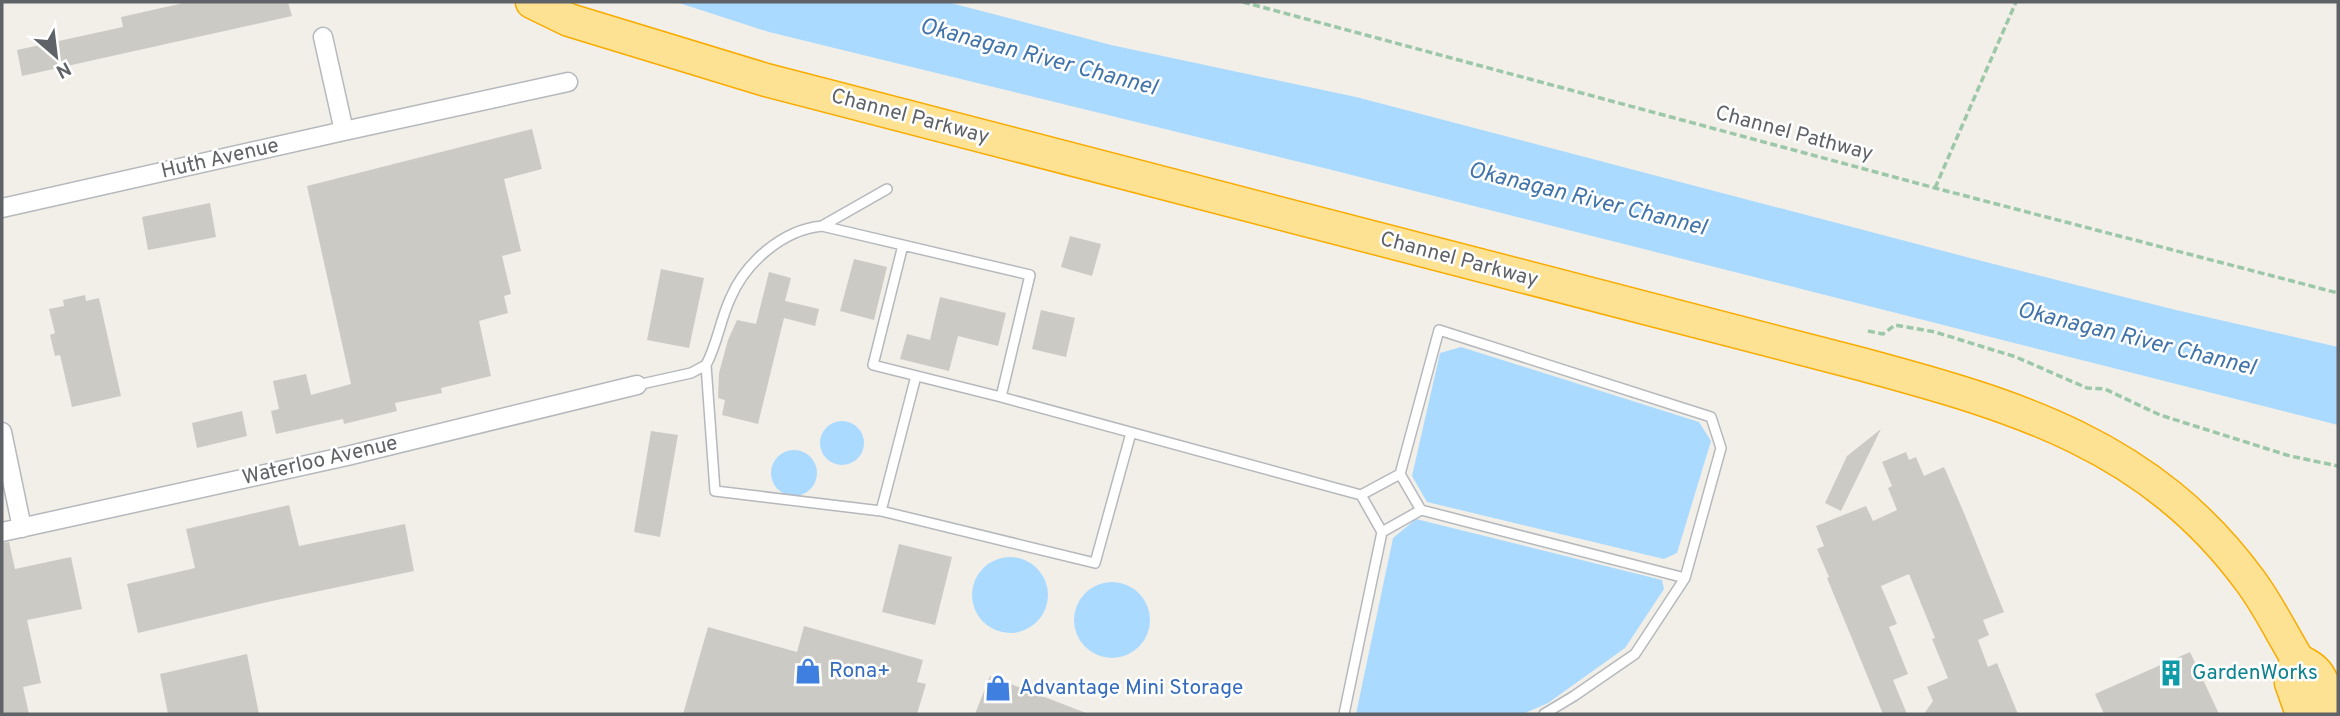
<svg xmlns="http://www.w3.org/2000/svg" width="2340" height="716" font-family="Overpass,sans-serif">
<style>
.water{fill:#aadaff}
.building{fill:#cccac5}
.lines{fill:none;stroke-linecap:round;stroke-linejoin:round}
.lane-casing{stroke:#b5b8bc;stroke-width:12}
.street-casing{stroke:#b5b8bc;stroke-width:21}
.highway-casing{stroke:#f9ab00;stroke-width:35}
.path{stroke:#9cc7a9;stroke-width:3.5;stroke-dasharray:7 3.5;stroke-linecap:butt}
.lane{stroke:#fff;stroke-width:9}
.street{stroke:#fff;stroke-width:18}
.highway{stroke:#fde293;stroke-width:32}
.labels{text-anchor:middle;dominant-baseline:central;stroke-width:5;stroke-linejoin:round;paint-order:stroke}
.street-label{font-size:21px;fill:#5f6368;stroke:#fff}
.shop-label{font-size:21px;fill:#366cbe;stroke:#fff;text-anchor:start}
.culture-label{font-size:21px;fill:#0d838f;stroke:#fff;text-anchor:start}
.water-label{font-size:23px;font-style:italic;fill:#4174aa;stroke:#fff}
</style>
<rect width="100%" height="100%" fill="#f1efe8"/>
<path class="water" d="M676,2H947L1111,45L1356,97L1974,259L2176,310L2338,347V425L1332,170L769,32Z
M1461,347L1699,422L1711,441L1677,553L1664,559L1427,502L1412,476L1440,353Z
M820 443a22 22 0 1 1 44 0a22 22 0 1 1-44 0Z
M771 473a23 23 0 1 1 46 0a23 23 0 1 1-46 0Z
M1416,519L1662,580L1664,589L1625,648L1548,703L1523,714H1356L1393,538Z
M972 595a38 38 0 1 1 76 0a38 38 0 1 1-76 0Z
M1074 620a38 38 0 1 1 76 0a38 38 0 1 1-76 0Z"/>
<path class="building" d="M188,2H288L292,16L22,76L17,50L123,27L121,17Z
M532,129L542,169L504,179L521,251L502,256L511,294L504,296L508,313L479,321L491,376L441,388L442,393L395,403L397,411L344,424L343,419L276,434L271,411L279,409L273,381L306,374L311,395L351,384L307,186Z
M210,203L216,237L148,250L142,217Z
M1070,236L1101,244L1092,276L1061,267Z
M854,259L887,267L874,320L840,311Z
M661,269L704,278L689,348L647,340Z
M769,272L791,278L785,301L819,309L815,326L784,318L758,424L722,415L725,400L718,398L719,373L728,340L737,320L756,324Z
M85,295L86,301L99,298L121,396L72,407L60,355L55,356L50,335L55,333L49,309L64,306L63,300Z
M940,297L1006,313L998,346L958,336L949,371L900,359L907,334L930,340Z
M1041,310L1075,318L1066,357L1032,349Z
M242,411L247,436L197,448L192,423Z
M1881,429L1841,511L1825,503L1847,456Z
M651,431L678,435L660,537L634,532Z
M1906,452L1909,460L1916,457L1924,476L1944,467L1964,513L2004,612L1983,620L1989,635L1978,640L1988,667L1997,663L2018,714H1924L1933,701L1927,687L1948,678L1932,639L1935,638L1909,574L1881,586L1897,624L1889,627L1908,674L1893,680L1907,714H1883L1827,578L1829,577L1817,549L1824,546L1816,526L1866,506L1873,521L1897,510L1888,488L1892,486L1882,462Z
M289,505L299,546L405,524L414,571L272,601L138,633L127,584L195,568L186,529Z
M9,542L15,569L71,557L82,609L27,620L41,683L23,687L29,714H2V543Z
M899,544L952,557L935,625L882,612Z
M804,626L923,660L917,682L926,684L917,714H683L708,627L797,652Z
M2190,652L2219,714H2104L2095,694Z
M247,654L259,714H168L160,674Z
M990,676L1086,713V714H975Z"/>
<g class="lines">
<g class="lane-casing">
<path id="lane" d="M822,226L887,189
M903,245L873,365L1001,397
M706,365L715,491L881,511L1095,563L1131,433
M637,385L691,373L706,365C717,345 720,321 730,299C745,263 782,230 822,226L1030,275L1001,397L1361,495L1382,532L1344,714
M1361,495L1400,474
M1421,510L1400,474L1439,330L1711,417L1721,448L1685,578
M881,511L916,376
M1382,532L1421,510L1685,578L1635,654L1574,696L1544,714"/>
</g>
<g class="street-casing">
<path id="street" d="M344,131L568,82
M2,208L344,131L323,37
M2,432L22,528
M2,532L347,456L637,385"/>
</g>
<g class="highway-casing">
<path id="highway" d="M532,2L569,20L766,80L1861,364C2017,406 2151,445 2251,582C2268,605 2280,630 2295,655C2299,663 2309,664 2315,671C2323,678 2330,704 2335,714
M2296,659L2291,683L2302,714"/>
</g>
<path class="path" d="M1243,2L1935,188L2338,293
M1935,188L2016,2
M1868,331L1883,334L1895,325L1935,332L2016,357L2087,388L2105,389L2160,415L2290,456L2338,466"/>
<use href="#lane" class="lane"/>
<use href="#street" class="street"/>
<use href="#highway" class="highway"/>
</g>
<defs>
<g id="shop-bare" transform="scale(2.1)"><path d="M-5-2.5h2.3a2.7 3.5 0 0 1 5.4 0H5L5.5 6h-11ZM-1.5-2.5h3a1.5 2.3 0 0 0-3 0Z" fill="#3f7fe0" stroke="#fff" stroke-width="2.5" paint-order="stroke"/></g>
<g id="building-bare" transform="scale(2.1)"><path d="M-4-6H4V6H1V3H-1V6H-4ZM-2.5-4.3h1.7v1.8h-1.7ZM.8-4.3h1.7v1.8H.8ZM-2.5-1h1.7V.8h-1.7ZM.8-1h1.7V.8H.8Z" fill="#0f9aa8" stroke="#fff" stroke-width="2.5" paint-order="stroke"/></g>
</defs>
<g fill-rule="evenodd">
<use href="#shop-bare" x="808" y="671"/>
<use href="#building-bare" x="2171" y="673"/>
<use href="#shop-bare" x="998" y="688"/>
</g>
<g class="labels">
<g class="street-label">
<text transform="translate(910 117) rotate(15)">Channel Parkway</text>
<text transform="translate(1794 134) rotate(15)">Channel Pathway</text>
<text transform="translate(220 159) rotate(-13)">Huth Avenue</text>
<text transform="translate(1459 260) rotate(15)">Channel Parkway</text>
<text transform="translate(320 461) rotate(-13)">Waterloo Avenue</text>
</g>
<g class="shop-label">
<text x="829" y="671">Rona+</text>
<text x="1019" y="688">Advantage Mini Storage</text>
</g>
<g class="culture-label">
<text x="2192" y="673">GardenWorks</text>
</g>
<g class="water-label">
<text transform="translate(1038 58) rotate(15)">Okanagan River Channel</text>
<text transform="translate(1587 200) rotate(14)">Okanagan River Channel</text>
<text transform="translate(2136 340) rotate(14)">Okanagan River Channel</text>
</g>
</g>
<rect width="2340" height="716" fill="none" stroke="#5f6368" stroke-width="7"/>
<g transform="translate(56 56) rotate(152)" stroke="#ffffff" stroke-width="5" paint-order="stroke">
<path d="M0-5L12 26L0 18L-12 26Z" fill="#5f6368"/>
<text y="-10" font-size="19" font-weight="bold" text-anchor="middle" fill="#5f6368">N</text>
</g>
</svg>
